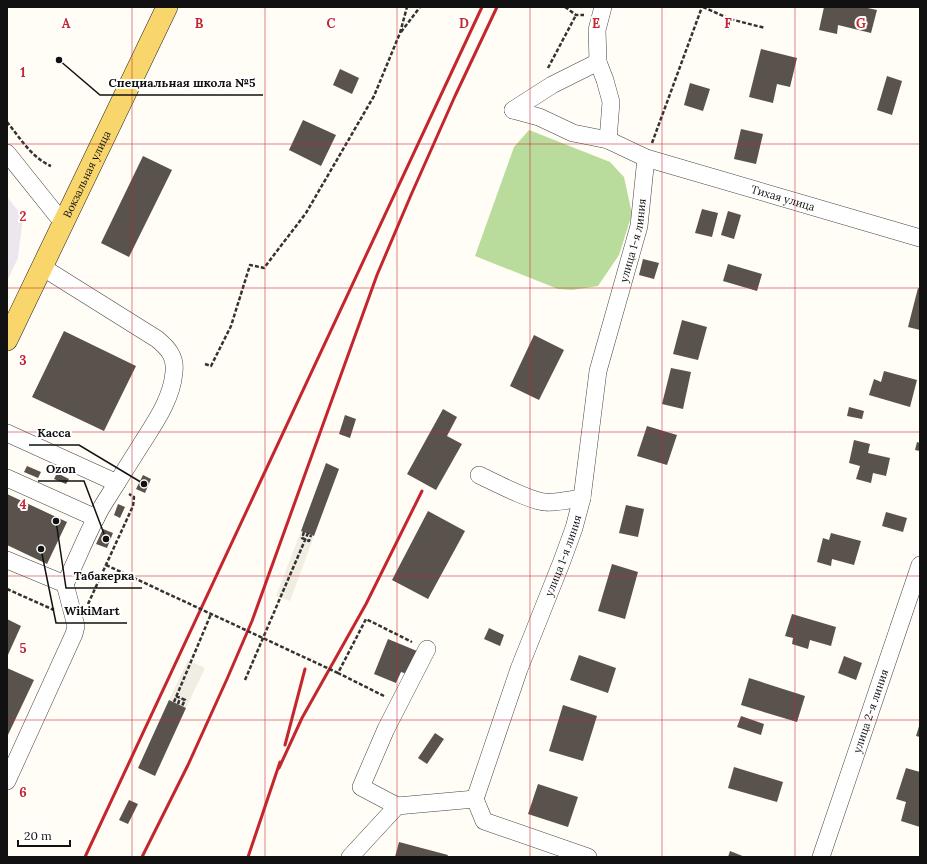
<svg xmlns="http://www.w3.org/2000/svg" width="927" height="864" font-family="Lora,serif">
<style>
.industrial{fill:#eee6ef}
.forest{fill:#b9dc9c}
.plaza{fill:#f1ede2}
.building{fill:#5a524d}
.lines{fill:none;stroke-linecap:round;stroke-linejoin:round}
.minor-casing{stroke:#444;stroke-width:18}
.major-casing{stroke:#222;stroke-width:22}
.path{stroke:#333;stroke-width:2.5;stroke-dasharray:4 2;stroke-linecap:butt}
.minor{stroke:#fff;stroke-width:17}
.major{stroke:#f9d66b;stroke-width:21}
.rail{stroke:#c4262e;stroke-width:3}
.path-bridge{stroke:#333;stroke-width:2.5;stroke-dasharray:4 2;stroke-linecap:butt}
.grid{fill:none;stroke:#c4262e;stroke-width:1;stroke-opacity:0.55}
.labels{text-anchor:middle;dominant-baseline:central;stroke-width:4;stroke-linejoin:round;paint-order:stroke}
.street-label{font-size:11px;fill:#111;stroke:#fff}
.grid-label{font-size:13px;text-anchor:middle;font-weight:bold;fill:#c4262e;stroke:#fff;stroke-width:4;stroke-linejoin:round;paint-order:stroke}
.leader{fill:none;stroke:#111;stroke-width:1.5}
.callout-dot{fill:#111;stroke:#fff;stroke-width:1.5}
.callout-label{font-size:12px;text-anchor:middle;font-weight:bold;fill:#111;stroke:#fff;stroke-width:4;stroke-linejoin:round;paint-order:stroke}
</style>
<rect width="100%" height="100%" fill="#fffdf5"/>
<path class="industrial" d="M7,197L23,217L18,258L7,281Z"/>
<path class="forest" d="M529,130L610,162L624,177L632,214L619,255L598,286L572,290L558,289L475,256L514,147Z"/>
<path class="plaza" d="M301,531L314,536L290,601L276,596Z
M188,660L205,668L186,708L169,700Z"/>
<path class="building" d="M824,7H863L877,10L871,33L838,25L837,34L819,30Z
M761,49L797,58L790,87L777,84L773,103L749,97Z
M340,69L359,78L352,94L333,85Z
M887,76L902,81L892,115L877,110Z
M690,83L710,89L703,111L684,105Z
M303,120L336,135L321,166L289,150Z
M741,129L763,134L756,164L734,159Z
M143,156L172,170L129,257L101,243Z
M702,209L718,213L712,237L695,233Z
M728,211L741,215L734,239L721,235Z
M643,259L659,263L654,279L639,275Z
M728,264L762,274L757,291L723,281Z
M918,288L920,289V330L908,327Z
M682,320L707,327L698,360L673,354Z
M64,331L136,366L104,431L32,397Z
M534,335L564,350L539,400L510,386Z
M671,368L691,372L683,409L662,404Z
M884,371L917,380L910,407L869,395L874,379L881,382Z
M849,407L864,411L862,419L847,416Z
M443,409L457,417L447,436L462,444L436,490L407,474Z
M345,415L356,419L350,438L339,434Z
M647,426L677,435L667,465L637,456Z
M854,440L870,444L868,453L890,458L886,476L873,473L871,483L856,479L860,466L849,463Z
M917,442L920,443V451L915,450Z
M326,463L339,469L314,536L301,531Z
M27,466L41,472L38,478L24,472Z
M57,473L69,479L66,484L54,479Z
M143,475L151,479L145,493L136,489Z
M7,494L67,522L47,564L7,545Z
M118,504L125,507L120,518L114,515Z
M626,505L644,509L638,537L619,533Z
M428,511L465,531L428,599L392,580Z
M886,512L907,518L903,532L882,526Z
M103,529L113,533L107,548L96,544Z
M831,533L861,541L854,565L832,559L831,566L817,562L823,538L829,540Z
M612,564L638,572L625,619L598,611Z
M792,614L836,627L831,646L810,640L808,649L792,644L793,638L785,636Z
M7,619L21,626L7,657Z
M489,628L504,635L500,646L484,639Z
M388,639L417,651L407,674L401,672L396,683L374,674Z
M579,655L616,668L608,693L570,680Z
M844,656L862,663L856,680L838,673Z
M7,668L34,680L7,737Z
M749,678L805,696L797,722L741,705Z
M169,700L186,708L155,776L138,768Z
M563,705L597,716L583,761L549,751Z
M741,716L764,724L761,735L737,727Z
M920,723V737L916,736Z
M435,733L444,739L427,764L418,758Z
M734,767L783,782L777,802L728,788Z
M906,768L920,772V827L901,821L906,802L896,799Z
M538,784L578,797L568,827L528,814Z
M129,800L138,804L128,824L119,820Z
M399,842L448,855L447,857H395Z
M730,851L745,857H728Z"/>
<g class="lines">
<g class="minor-casing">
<g id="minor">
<path d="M603,7L597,30L598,62L605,80L611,102L608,140"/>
<path id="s1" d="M513,110L539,117L573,133L608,140L646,158L920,238"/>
<path d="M513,110L552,85L598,62"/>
<path d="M7,153L63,223"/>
<path d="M7,433L117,483"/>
<path d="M479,475C494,482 530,501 545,502C557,503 569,500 582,498"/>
<path d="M7,478L96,518"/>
<path d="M7,560L65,584C78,558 88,530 103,505C116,484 129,464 142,443C156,421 172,398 174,372C176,357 168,348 157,339L42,267"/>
<path d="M7,781L74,634L76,626L65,584"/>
<path id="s2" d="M475,799L519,669L562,561L574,528L582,498L598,371L639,226L646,158"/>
<path d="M475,799L484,821L588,857"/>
<path d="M397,806L361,787L386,729L427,649"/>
<path d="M350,857L397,806L475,799"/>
<path id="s3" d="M821,857L920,565"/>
</g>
</g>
<g class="major-casing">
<g id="major">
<path id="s4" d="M7,340L167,7"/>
</g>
</g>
<path class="path" d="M565,7L576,15H584
M703,7L730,19L765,28
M401,32L420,7
M548,68L576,15
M7,122C20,138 32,158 51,166
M652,143L702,7
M205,364L211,366L231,326L250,265L264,268L306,213L374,96L400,33L407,7
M304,532L302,538L309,541L311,535
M7,589L54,610
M88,604L133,506L134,497L129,494
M245,680L308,533
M176,696L185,700L182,706
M384,696L338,673L366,619L412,642
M174,702L211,614
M178,704L180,698"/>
<use href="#minor" class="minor"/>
<use href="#major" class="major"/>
<path class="rail" d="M285,745L305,669
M279,768L302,718L366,604L422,491
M85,857L482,7
M142,857L188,765L227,679L252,621L377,275L411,195L455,96L497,7
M248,857L280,762"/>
<path class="path-bridge" d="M106,565L338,673"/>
</g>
<path class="grid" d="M132,7V857M265,7V857M397,7V857M530,7V857M662,7V857M795,7V857M7,144H920M7,288H920M7,432H920M7,576H920M7,720H920"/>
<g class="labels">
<g class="street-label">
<text stroke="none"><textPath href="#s4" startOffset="184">Вокзальная улица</textPath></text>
<text stroke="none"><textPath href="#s1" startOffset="285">Тихая улица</textPath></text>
<text stroke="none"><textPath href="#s2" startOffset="583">улица 1-я линия</textPath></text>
<text stroke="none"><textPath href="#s2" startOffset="259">улица 1-я линия</textPath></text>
<text stroke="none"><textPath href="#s3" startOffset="154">улица 2-я линия</textPath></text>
</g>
</g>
<g class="grid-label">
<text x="66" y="28">A</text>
<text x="199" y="28">B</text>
<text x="331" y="28">C</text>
<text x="464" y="28">D</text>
<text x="596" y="28">E</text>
<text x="728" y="28">F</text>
<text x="861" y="28">G</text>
<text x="23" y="77">1</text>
<text x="23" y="221">2</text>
<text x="23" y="365">3</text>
<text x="23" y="509">4</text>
<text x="23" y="653">5</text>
<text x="23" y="797">6</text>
</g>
<path class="leader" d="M59 60L100 95H263M144 484L79 445H29M106 539L84 481H38M56 521L66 588H142M41 549L56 623H127"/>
<g class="callout-dot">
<circle cx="59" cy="60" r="4"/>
<circle cx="144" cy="484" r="4"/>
<circle cx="106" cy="539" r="4"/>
<circle cx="56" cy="521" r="4"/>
<circle cx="41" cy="549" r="4"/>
</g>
<g class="callout-label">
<text x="182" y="87">Специальная школа №5</text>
<text x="54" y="437">Касса</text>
<text x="61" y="473">Ozon</text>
<text x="104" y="580">Табакерка</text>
<text x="92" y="615">WikiMart</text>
</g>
<rect width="927" height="864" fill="none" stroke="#111111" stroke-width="16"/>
<path d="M18 840v6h52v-6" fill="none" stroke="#111111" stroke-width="2"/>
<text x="24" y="840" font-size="12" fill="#111111" stroke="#ffffff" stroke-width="3" paint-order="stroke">20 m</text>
</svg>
